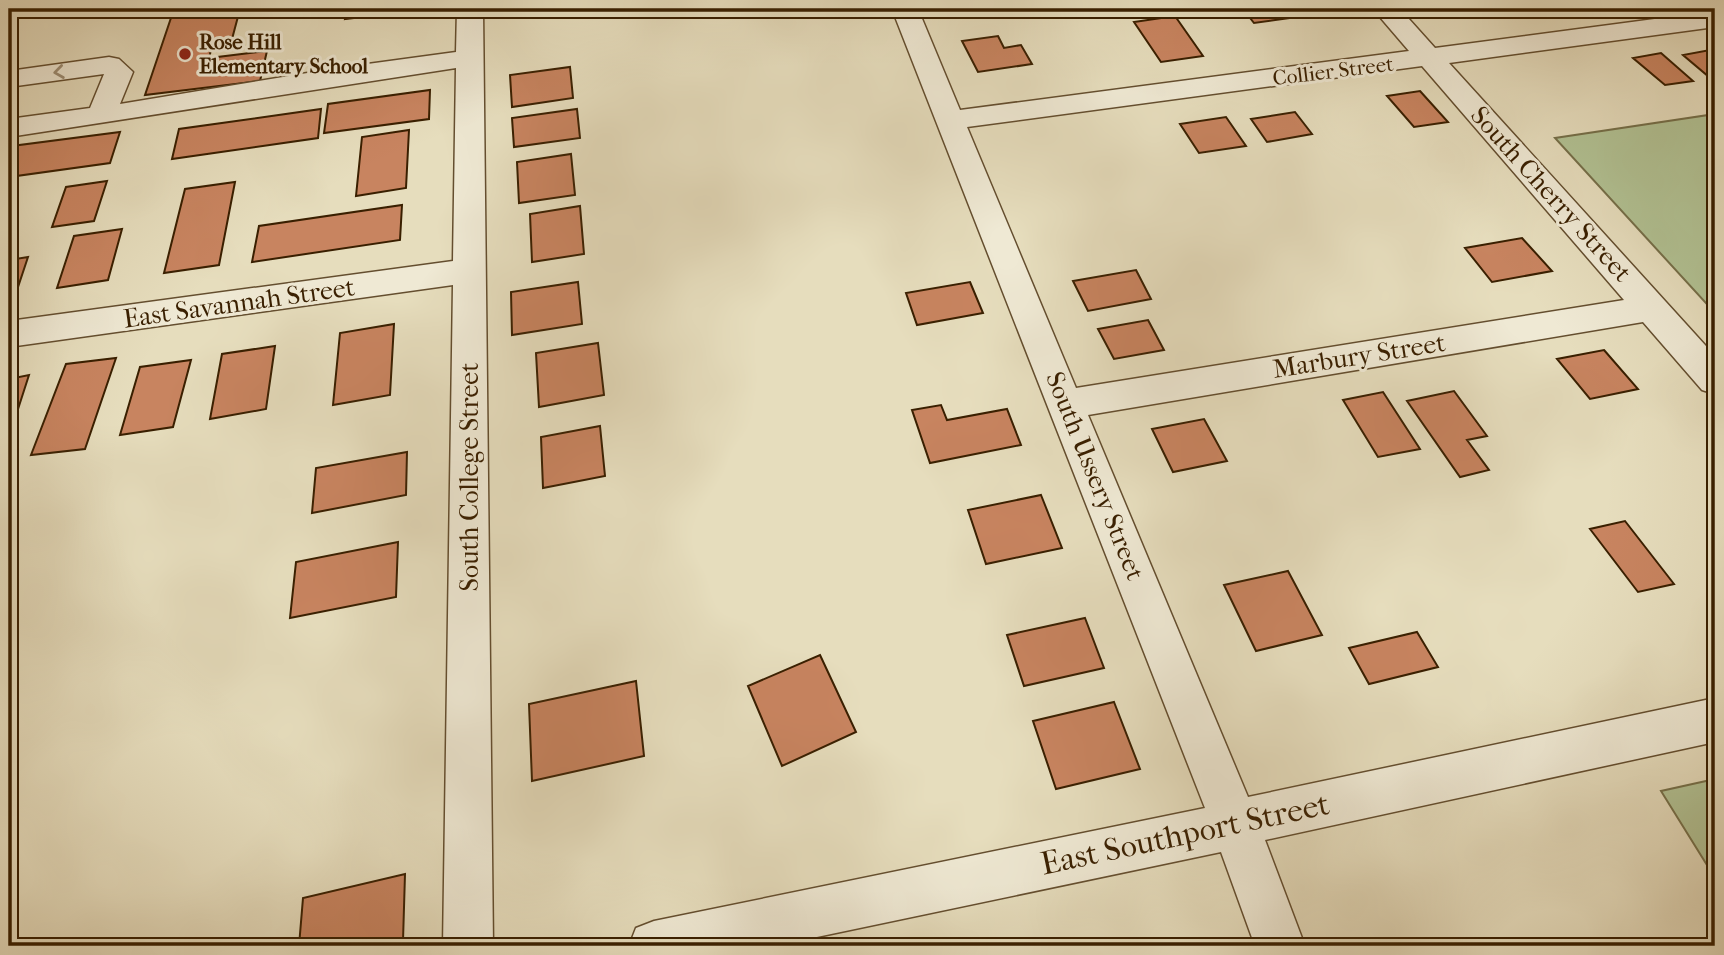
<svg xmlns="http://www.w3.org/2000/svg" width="1724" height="955" font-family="'IM FELL French Canon',serif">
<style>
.green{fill:#b2c294;stroke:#76704a;stroke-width:2}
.building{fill:#c88460;stroke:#391f00;stroke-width:2}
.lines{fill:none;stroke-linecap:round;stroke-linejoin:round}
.minor-casing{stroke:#644e2f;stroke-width:3}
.minor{fill:#efe9d4;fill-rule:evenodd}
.oneway{stroke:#9d8e75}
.poi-dot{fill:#8f2418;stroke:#efe9d4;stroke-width:2.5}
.labels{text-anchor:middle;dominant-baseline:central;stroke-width:6;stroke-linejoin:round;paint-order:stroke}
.far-poi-label{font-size:21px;font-weight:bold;fill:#391f00;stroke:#efe9d4;text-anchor:start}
.far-street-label{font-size:21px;fill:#391f00;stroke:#efe9d4}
.street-label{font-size:26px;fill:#391f00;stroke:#efe9d4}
.near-street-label{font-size:32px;fill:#391f00;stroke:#efe9d4}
</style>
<rect width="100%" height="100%" fill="#e6ddbd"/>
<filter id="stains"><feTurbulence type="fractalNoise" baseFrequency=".00286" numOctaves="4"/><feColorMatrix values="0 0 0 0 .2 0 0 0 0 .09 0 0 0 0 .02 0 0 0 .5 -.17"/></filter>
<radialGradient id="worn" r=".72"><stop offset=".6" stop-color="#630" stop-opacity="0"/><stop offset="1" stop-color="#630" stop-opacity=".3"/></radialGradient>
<path class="green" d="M1715,114V313L1555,138Z
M1715,779V878L1661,791Z"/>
<path class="building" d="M174,9H240L232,39L213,42L209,58L267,51L260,81L145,95Z
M347,9H411V11L345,19Z
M810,9H845V11L812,15Z
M1243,9H1305L1311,15L1254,23Z
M1175,16L1203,56L1161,62L1134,22Z
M998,36L1004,48L1021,45L1032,64L978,72L962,41Z
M1710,50L1715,54V82L1683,55Z
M1661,53L1693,81L1665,85L1633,58Z
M570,67L573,98L512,107L510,75Z
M430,90L429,119L324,133L328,104Z
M1420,91L1448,122L1414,127L1387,96Z
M321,109L318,138L172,159L179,129Z
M577,109L580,138L514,147L512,118Z
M1295,112L1312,134L1267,142L1251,119Z
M1226,117L1246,146L1199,153L1180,124Z
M409,130L406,188L356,196L362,137Z
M120,132L110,163L9,177V155L12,146Z
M571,154L575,195L519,203L517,162Z
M107,181L94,221L52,227L66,187Z
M235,182L219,265L164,273L185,189Z
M402,205L400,240L252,262L259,226Z
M580,206L584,254L532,262L530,214Z
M122,229L108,280L57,288L74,236Z
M1522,238L1552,271L1492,282L1465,248Z
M28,257L16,293L9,294V260Z
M1136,270L1151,299L1088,311L1073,281Z
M578,282L582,324L512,335L511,292Z
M970,282L983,313L917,325L906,293Z
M1148,320L1164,350L1114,359L1098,329Z
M394,324L390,395L333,405L340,333Z
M598,343L604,395L539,407L536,353Z
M275,346L266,409L210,419L222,354Z
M1604,350L1638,389L1590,399L1557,359Z
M116,358L85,449L31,455L66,364Z
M191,360L173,427L120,435L140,367Z
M29,375L9,437V379Z
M1454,391L1487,436L1467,440L1489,470L1460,477L1407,401Z
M1383,392L1420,449L1378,457L1343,400Z
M941,405L947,420L1007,409L1021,445L930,463L912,410Z
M1204,419L1227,461L1173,472L1152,429Z
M600,426L605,476L543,488L541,437Z
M407,452L406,495L312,513L316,468Z
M1041,495L1062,548L986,564L968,510Z
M1625,521L1674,584L1638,592L1590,529Z
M398,542L396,597L290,618L296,562Z
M1288,571L1322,635L1256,651L1224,585Z
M1085,618L1104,668L1024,686L1007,635Z
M1417,632L1438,667L1369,684L1349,648Z
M820,655L856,732L782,766L748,686Z
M636,681L644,756L532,781L529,704Z
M1114,702L1140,769L1056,789L1033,721Z
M405,874L403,941L380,946H299L303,898Z"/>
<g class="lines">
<g class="minor-casing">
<path id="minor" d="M457,9H483L493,946H443L453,285L9,347V321L453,261L456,68L9,137V119L90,108L104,74L9,87V71L109,57L119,59L133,72L120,104L338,68L456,52Z
M892,9H918L960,110L1409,51L1373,9H1400L1435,48L1715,11V27L1449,63L1715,356V394L1702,390L1643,322L1088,415L1248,797L1715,698V742L1265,840L1305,946H1255L1221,852L774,946H629L636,928L654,921L1205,808ZM1422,66L1624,300L1076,388L967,127Z"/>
</g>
<use href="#minor" class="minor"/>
</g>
<defs><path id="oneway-chevron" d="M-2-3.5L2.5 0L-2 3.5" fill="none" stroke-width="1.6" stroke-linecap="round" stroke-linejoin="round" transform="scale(1.75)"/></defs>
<use class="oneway" href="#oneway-chevron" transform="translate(59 72) rotate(172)"/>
<circle class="poi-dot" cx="185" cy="54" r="7"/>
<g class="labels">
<g class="far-poi-label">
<text x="199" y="42">Rose Hill<tspan x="199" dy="24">Elementary School</tspan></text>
</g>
<g class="far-street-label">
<text transform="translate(1333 71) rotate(-7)">Collier Street</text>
</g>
<g class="street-label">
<text transform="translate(1551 194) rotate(48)">South Cherry Street</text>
<text transform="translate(239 303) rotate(-8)">East Savannah Street</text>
<text transform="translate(1359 356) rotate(-9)">Marbury Street</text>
<text transform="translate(1095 476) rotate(68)">South Ussery Street</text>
<text transform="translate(469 477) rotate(-90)">South College Street</text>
</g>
<g class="near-street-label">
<text transform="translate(1185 834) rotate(-12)">East Southport Street</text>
</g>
</g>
<rect width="1724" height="955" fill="none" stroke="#e6ddbd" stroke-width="35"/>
<rect x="10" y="10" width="1703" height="934" fill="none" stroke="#391f00" stroke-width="3.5"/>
<rect x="18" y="18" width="1689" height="920" fill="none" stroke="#391f00" stroke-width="2"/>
<rect width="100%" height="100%" filter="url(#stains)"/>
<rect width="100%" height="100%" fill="url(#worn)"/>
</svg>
